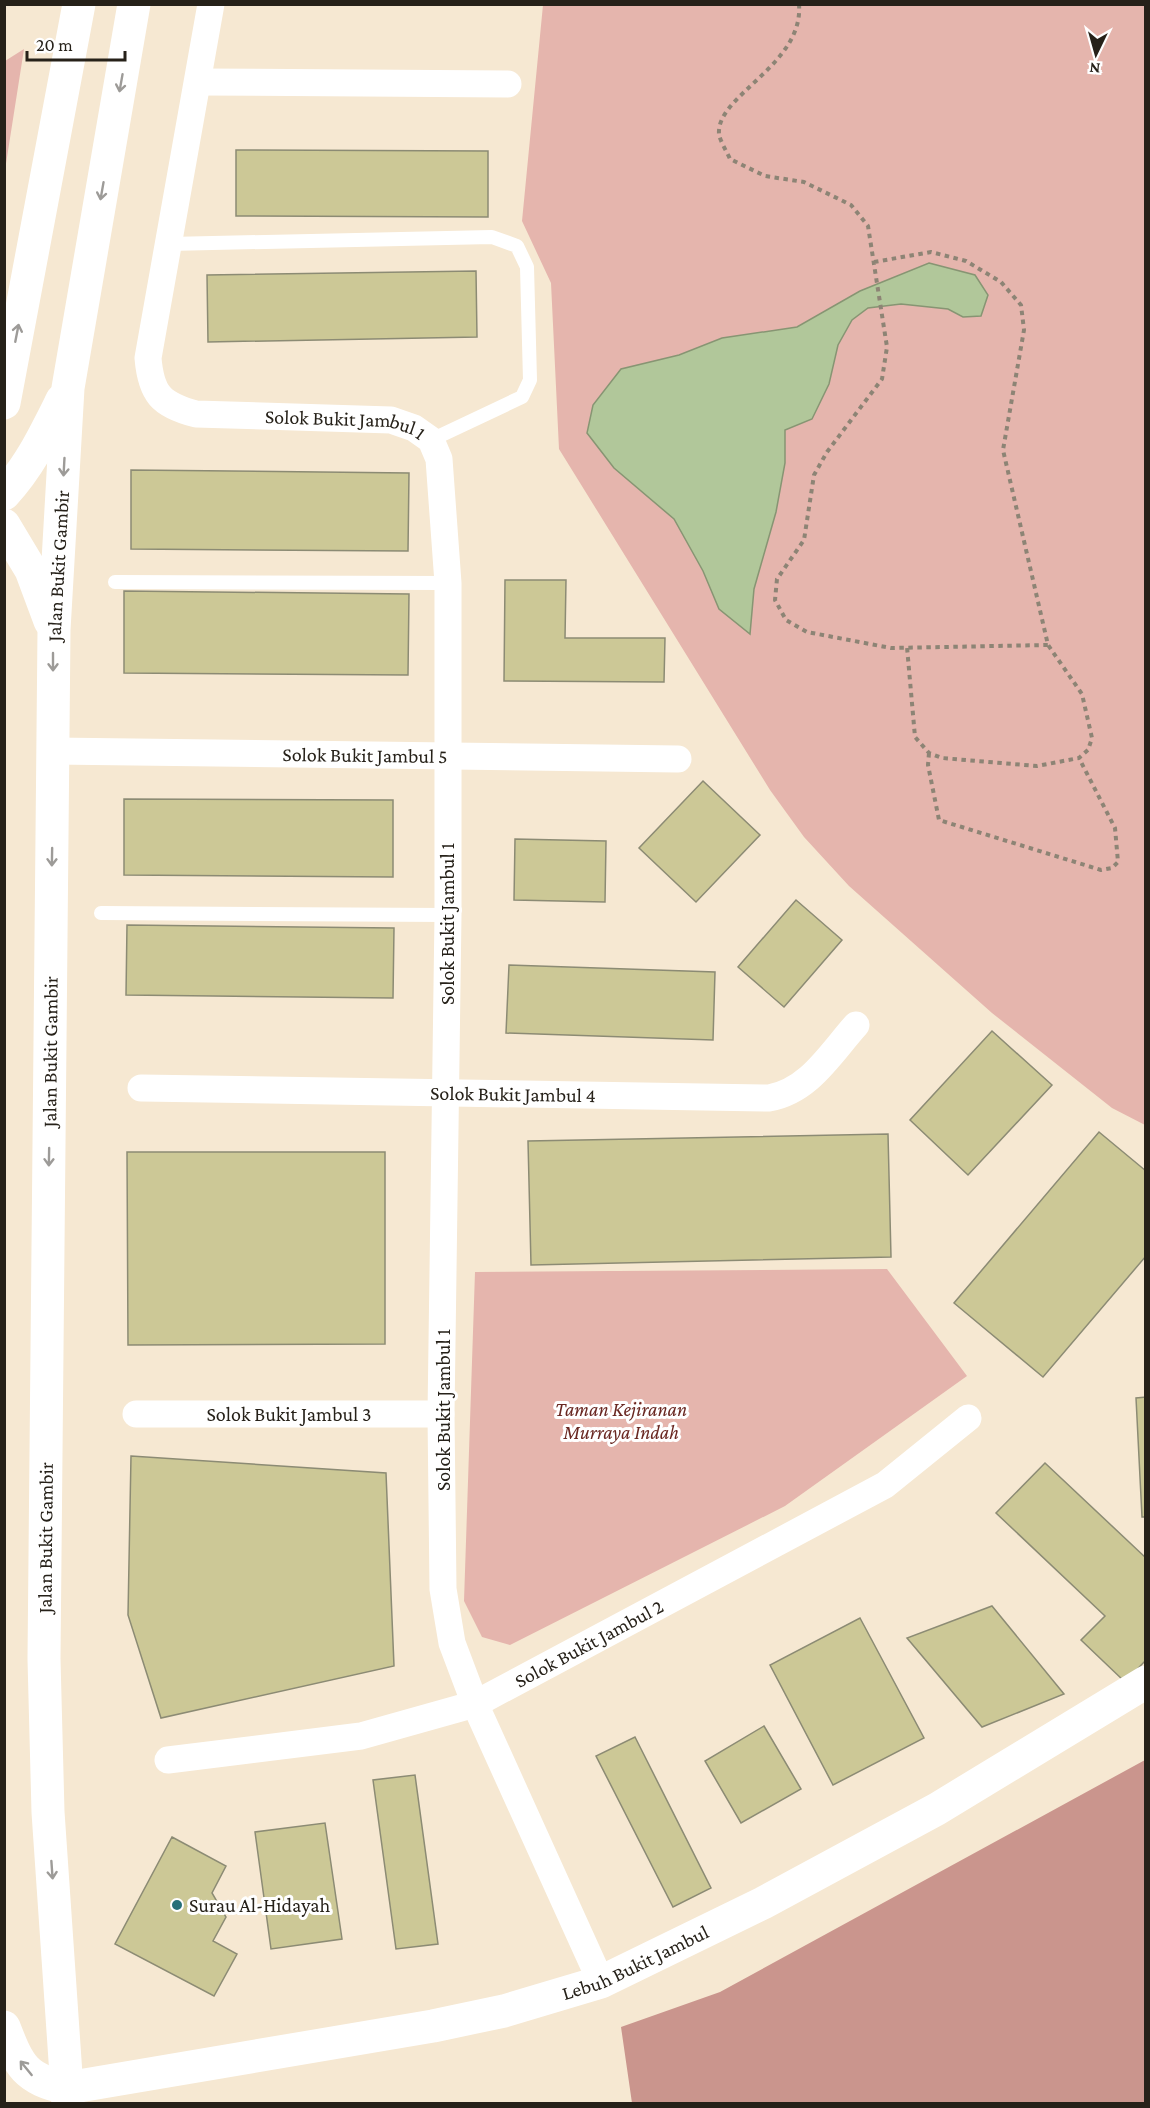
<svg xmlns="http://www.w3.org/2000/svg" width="1150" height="2108" font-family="'Crimson Pro',serif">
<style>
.green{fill:#e5b5ad}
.forest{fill:#ca958d}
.water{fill:#b1c79a;stroke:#879573;stroke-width:1.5}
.building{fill:#ccc896;stroke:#8c8b74;stroke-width:1.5}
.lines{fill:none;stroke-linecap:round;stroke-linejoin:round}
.path{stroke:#8d8475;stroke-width:4;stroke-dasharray:4.5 4.5;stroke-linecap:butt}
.service{stroke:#fff;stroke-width:14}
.minor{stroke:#fff;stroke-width:27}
.secondary{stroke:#fff;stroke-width:33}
.primary{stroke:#fff;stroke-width:33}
.oneway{stroke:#9d9b98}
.poi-dot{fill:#267078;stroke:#fff;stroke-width:2}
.labels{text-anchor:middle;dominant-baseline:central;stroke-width:6;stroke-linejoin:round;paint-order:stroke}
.street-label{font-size:20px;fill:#262119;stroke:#fff}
.park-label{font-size:20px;font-style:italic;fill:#692721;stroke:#fff}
.poi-label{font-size:20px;fill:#262119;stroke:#fff;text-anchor:start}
</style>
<rect width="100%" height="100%" fill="#f6e8d2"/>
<path class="green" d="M543,5H1145V1125L1112,1108L992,1013L849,886L804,837L770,790L559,449L551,283L522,221Z
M24,49L5,170V61Z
M887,1269L967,1376L785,1506L510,1645L482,1637L464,1601L475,1272Z"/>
<path class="forest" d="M1145,1760V2103H632L621,2027L720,1992Z"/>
<path class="water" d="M929,263L975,275L988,295L981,316L963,317L948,309L901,304L868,308L852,320L838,345L829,384L812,419L785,430V463L776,512L754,589L750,634L719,609L703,571L674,519L614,468L587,433L593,405L621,369L679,355L722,338L797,327L860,291Z"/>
<path class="building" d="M236,150L488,151V217L236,216Z
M476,271L477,337L208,342L207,275Z
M131,470L409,473L408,551L131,549Z
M505,580H566L565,638H665L664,682L504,681Z
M124,591L409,594L408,675L124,673Z
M703,781L760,835L696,902L639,848Z
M124,799L393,800V877L124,875Z
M515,839L606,841L605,902L514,900Z
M796,900L842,940L784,1007L738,967Z
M127,925L394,928L393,998L126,995Z
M509,965L715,972L713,1040L506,1033Z
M992,1031L1052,1085L968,1175L910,1120Z
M1099,1132L1146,1171V1256L1043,1377L954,1303Z
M888,1134L891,1257L531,1265L528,1141Z
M127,1152H385V1344L128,1345Z
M1146,1397V1517H1142L1136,1398Z
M131,1456L386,1473L394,1666L161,1718L128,1615Z
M1045,1463L1146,1558V1660L1125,1682L1081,1640L1105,1616L996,1513Z
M992,1606L1064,1694L982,1727L907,1638Z
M860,1618L924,1738L833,1785L770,1665Z
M764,1726L801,1789L741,1823L705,1761Z
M635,1737L711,1888L673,1907L596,1756Z
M415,1775L438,1944L396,1949L373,1780Z
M325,1823L342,1939L271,1949L255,1832Z
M172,1837L226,1866L212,1893L226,1917L213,1941L237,1954L214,1996L115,1944Z"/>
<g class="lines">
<path class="path" d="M799,4C804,65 716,95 719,134C720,141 727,152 730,159L765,176L804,182L851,205L868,226L887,347L882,379L827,452L814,475L804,540L777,579L775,600L786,620L807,632L891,648L1048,645
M874,262L931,252L966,261L1001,282L1021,305L1024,330L1003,450L1048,645L1082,694L1092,738L1088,750L1079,758L1037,766L942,758L929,753L915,737L907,647
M929,753L928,765L939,820L1101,870L1112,868L1118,862L1115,828L1079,758"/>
<path class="service" d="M169,244L492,237L517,246L527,267L530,380L522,397L431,440
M115,582L448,583
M101,913L448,915"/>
<g class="minor">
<path id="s1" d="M211,4L148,358C151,394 161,405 196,414L391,420L414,428L431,440L439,459L448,583V915L441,1414L443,1589L452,1643L475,1704L601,1982"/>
<path d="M199,82L508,84"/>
<path id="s2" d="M53,751L678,759"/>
<path id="s3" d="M141,1088L769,1098C809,1091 830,1054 856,1025"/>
<path id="s4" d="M136,1414H441"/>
<path id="s5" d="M168,1760L361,1736L475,1704L885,1485L968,1418"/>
</g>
<path class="secondary" id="s6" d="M67,2088L433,2026L504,2011L601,1982L763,1903L937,1809L1146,1682"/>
<g class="primary">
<path d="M4,403L79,4"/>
<path d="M4,494C30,466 45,434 62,400"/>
<path d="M4,525L31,570L50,621"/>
<path d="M4,2027C19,2066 25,2079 67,2088"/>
<path id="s7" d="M68,2104L48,1812L44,1659L54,630L68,388L134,4"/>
</g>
</g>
<defs><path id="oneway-shaft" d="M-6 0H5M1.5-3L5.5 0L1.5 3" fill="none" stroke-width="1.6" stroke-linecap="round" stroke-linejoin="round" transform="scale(1.5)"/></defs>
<g class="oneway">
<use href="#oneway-shaft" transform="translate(121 83) rotate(100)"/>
<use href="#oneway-shaft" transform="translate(102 191) rotate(100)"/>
<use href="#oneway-shaft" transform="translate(17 333) rotate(-79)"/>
<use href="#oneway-shaft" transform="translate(64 467) rotate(93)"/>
<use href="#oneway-shaft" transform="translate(53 662) rotate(90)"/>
<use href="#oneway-shaft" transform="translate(52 857) rotate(91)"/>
<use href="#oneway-shaft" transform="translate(49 1157) rotate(91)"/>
<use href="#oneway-shaft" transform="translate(52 1870) rotate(86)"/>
<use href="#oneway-shaft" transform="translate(26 2068) rotate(-129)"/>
</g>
<circle class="poi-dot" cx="177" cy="1905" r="6"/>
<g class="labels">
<g class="street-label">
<text stroke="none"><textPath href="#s1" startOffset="591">Solok Bukit Jambul 1</textPath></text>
<text stroke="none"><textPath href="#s7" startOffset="1539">Jalan Bukit Gambir</textPath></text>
<text stroke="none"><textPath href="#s2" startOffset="312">Solok Bukit Jambul 5</textPath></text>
<text transform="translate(447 924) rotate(-90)">Solok Bukit Jambul 1</text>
<text stroke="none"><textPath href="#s7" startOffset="1053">Jalan Bukit Gambir</textPath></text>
<text stroke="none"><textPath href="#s3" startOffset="372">Solok Bukit Jambul 4</textPath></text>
<text transform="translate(443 1410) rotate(-90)">Solok Bukit Jambul 1</text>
<text stroke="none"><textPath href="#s4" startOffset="153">Solok Bukit Jambul 3</textPath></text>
<text stroke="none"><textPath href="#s7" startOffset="567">Jalan Bukit Gambir</textPath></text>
<text stroke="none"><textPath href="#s5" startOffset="442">Solok Bukit Jambul 2</textPath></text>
<text stroke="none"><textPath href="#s6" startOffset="584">Lebuh Bukit Jambul</textPath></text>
</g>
<g class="park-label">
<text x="621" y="1409">Taman Kejiranan<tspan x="621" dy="23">Murraya Indah</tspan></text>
</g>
<g class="poi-label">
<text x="189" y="1905">Surau Al-Hidayah</text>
</g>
</g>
<rect width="1150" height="2108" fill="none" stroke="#262119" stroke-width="12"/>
<g transform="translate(1096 54) rotate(185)" stroke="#ffffff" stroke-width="4.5" paint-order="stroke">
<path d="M0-4.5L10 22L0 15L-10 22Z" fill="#262119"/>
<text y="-9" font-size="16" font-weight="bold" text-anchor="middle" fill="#262119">N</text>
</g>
<path d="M27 51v9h98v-9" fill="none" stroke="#262119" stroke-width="3"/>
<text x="36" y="51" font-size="18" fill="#262119" stroke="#ffffff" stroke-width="4.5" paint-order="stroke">20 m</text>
</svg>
